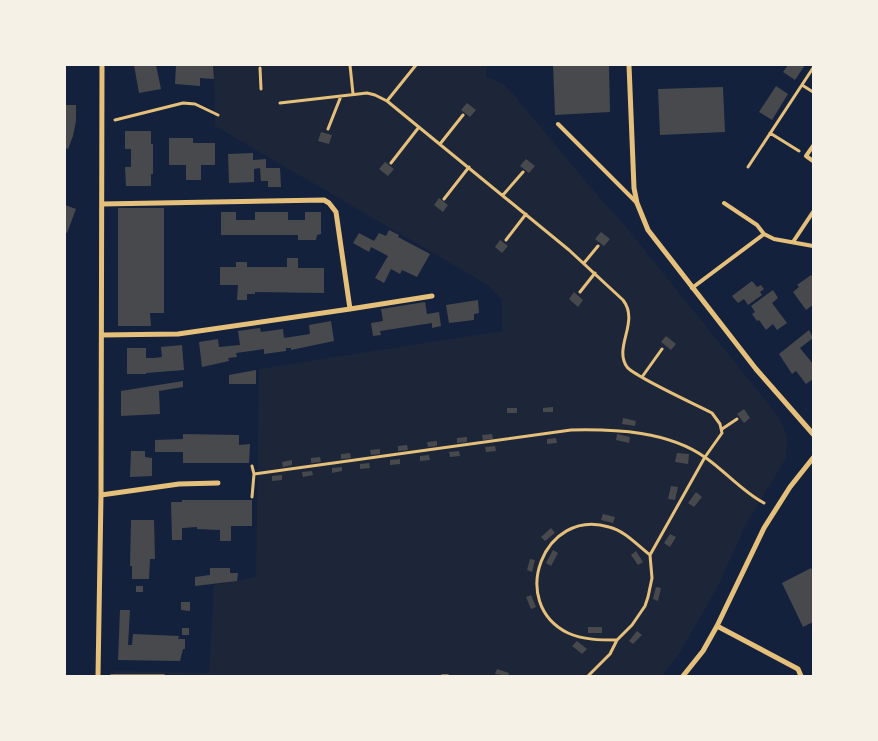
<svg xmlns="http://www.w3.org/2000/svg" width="878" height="741" font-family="'Crimson Pro',serif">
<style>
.green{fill:#1d2539}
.building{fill:#48494c}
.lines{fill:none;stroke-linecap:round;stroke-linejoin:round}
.path{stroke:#e5c07b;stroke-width:3}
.service{stroke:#e5c07b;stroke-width:4}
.minor{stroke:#e5c07b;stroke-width:5}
</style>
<rect width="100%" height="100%" fill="#14213d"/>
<path class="green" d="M214,65H487L486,77L502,83L513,94L592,189L626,227L778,416L782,423L787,437L786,458L746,524L718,586L702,614L680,652L662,676H114L115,671L209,673L214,585L256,577L259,369L502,331V300L488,285L215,126Z"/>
<path class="building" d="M134,65H156L161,89L139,93Z
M176,65H213L214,79L200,78V86L175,84Z
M553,65H609L610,112L555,115Z
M788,65H805L795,80L783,72Z
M776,86L788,94L772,120L759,112Z
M723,87L725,132L660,135L658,89Z
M467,103L476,110L470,117L461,110Z
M65,105H76V121L73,136L68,149L65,148Z
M125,131H151V144H153V174H151V186H126L125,167H131V149H125Z
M321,132L332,135L329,144L318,141Z
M169,138H193V143H215V165H201V180H186V165H169Z
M253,153V160L266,159V168H280L281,187H268V181H261L260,168L254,169V182L229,183L228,154Z
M526,159L535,166L529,173L520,166Z
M385,162L394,169L388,176L379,169Z
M439,198L448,205L443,212L434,205Z
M65,205L76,209L67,233L65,232Z
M118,208H164V313H150L151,326H118Z
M221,212H236V220H255V212H288V220H305V212H321V234L317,235L316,240H298V235H221Z
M389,230L399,235L398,237L430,254L417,277L402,270L400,274L391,269L384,283L375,278L388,256L371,247L369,252L353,243L359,233L374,241L379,233L386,236Z
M601,232L610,239L604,246L595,239Z
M500,240L508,246L502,253L495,247Z
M287,258H298V268H324V293L255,292V294H247V300H237L238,285H220V267H236V262H247V267H287Z
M811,275L813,277V305L806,310L793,292L799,287L797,285Z
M752,281L757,287L761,285L764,289L760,292L762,295L748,305L744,299L738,303L732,296Z
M773,290L778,298L772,303L787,323L777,330L773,324L766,330L759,320L757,321L752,314L755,312L751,306Z
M574,292L583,300L578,307L569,299Z
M478,300L479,313L474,314V320L449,323L446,305Z
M425,302L427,314L439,312L441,326L432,328V323L380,331L381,335L373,336L371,323L383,321L381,309Z
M331,321L334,341L291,350V348H286V351L264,354V349L236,353L237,357L228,358L229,361L202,367L199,342L218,339L219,347L240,345L238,331L260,328L261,332L283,329L284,338L310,334L309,325Z
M809,330L813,338L800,348L813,364V379L806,384L796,371L792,374L779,354Z
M666,336L676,344L671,350L661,342Z
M182,345L184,370L146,373V374H127V348H146V358H154L162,357L161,347Z
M256,370V384H229V375Z
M183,381V387L159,391L160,414L121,416V391Z
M553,407V412H543V408Z
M507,408H517V413H507Z
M744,409L750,418L744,423L737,414Z
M623,418L636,421L635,426L622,424Z
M183,434L239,435V445L250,444L249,463H183V452H155V440L183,439Z
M492,434L493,439L483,440L482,435Z
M617,434L630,437L629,443L616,440Z
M467,437V442L457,443V438Z
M556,438L557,443L547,444V439Z
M437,441V446L428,447L427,442Z
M407,445L408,450L398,451V446Z
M495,446L496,451L486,452L485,447Z
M380,449V454L371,455L370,450Z
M131,451H145V457L152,458V476L130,477Z
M459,451L460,456L450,457L449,452Z
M350,453L351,458L341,459V454Z
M677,453L689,454L688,464L675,462Z
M429,455L430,460L420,461V456Z
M320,457L321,462L311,463V458Z
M400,459V464L390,465V460Z
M292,460V465L283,467L282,462Z
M369,463L370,468L360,469V464Z
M342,467V471L332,473V468Z
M312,471L313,475L303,477L302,472Z
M282,475V480L272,481V476Z
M671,486L678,487L675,500L668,499Z
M696,492L702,497L694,507L688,503Z
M182,500H252V526H231V541H220V530L197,529V527L182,528V540H172L171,502H182Z
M603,514L615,517L613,523L601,520Z
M131,520H154L155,559H150L149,579H132V566H130Z
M551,528L555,533L545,541L541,537Z
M670,534L676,537L670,547L664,543Z
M553,550L558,553L551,566L546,563Z
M636,551L643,562L638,565L631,555Z
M530,559L535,560L532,572L527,570Z
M210,568H230V573H238L237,581L195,586V577L210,575Z
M811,568L813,572V622L803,627L782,583Z
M136,586H143V592H136Z
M656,587L661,588L658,601L653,599Z
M531,595L536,607L531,609L526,597Z
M181,602H190V611L181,610Z
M120,610H130L128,645H132L133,634L179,636L178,639H185V649H183L180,661L118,660Z
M588,627H602V633H588Z
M182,628H189V635H182Z
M637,631L642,635L633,644L629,641Z
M577,641L587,649L582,654L572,646Z
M497,669L509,673L508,676L495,674Z"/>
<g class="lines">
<path class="path" d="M350,65L353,94
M260,68L261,89
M802,85L813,92
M387,101L416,65
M280,103L367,93L375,95L387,101L569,250L623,300C640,322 613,347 627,367C635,377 697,405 712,413L720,424L722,433L705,457L650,555L652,578L648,597L645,606L632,625L617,640L610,654L588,676
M115,120L183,103L195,104L218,115
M328,129L341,96
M770,133L799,151
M440,144L463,115
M391,163L419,127
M748,167L813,68
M503,195L523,172
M444,199L469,167
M506,240L526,214
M584,263L598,246
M580,292L595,273
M642,377L662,349
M722,429L737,419
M252,466L254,474L252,497
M254,474L571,430C615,429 669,431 706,458C726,472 743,492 764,503
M617,640C601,640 583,640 568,633C507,603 544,507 609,527C625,531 637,545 650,555
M111,676H164
M442,676H448"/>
<path class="service" d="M558,124L636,202
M813,146L806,156L813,161
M724,203L757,225L764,234
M793,242L813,212
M692,288L764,234L774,239L813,246"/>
<path class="minor" d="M629,65L634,188L637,203L648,230L756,369L813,434
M350,309L432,296
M102,335L178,334L350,309L336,212L329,203L324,200L102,204
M101,495L179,484L218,483
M717,626L798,669L801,676
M98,676L101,495L102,65
M683,676L703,651L717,626L764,528L790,487L813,458"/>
</g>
<rect width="878" height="741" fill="none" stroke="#f6f1e7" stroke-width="132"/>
</svg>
